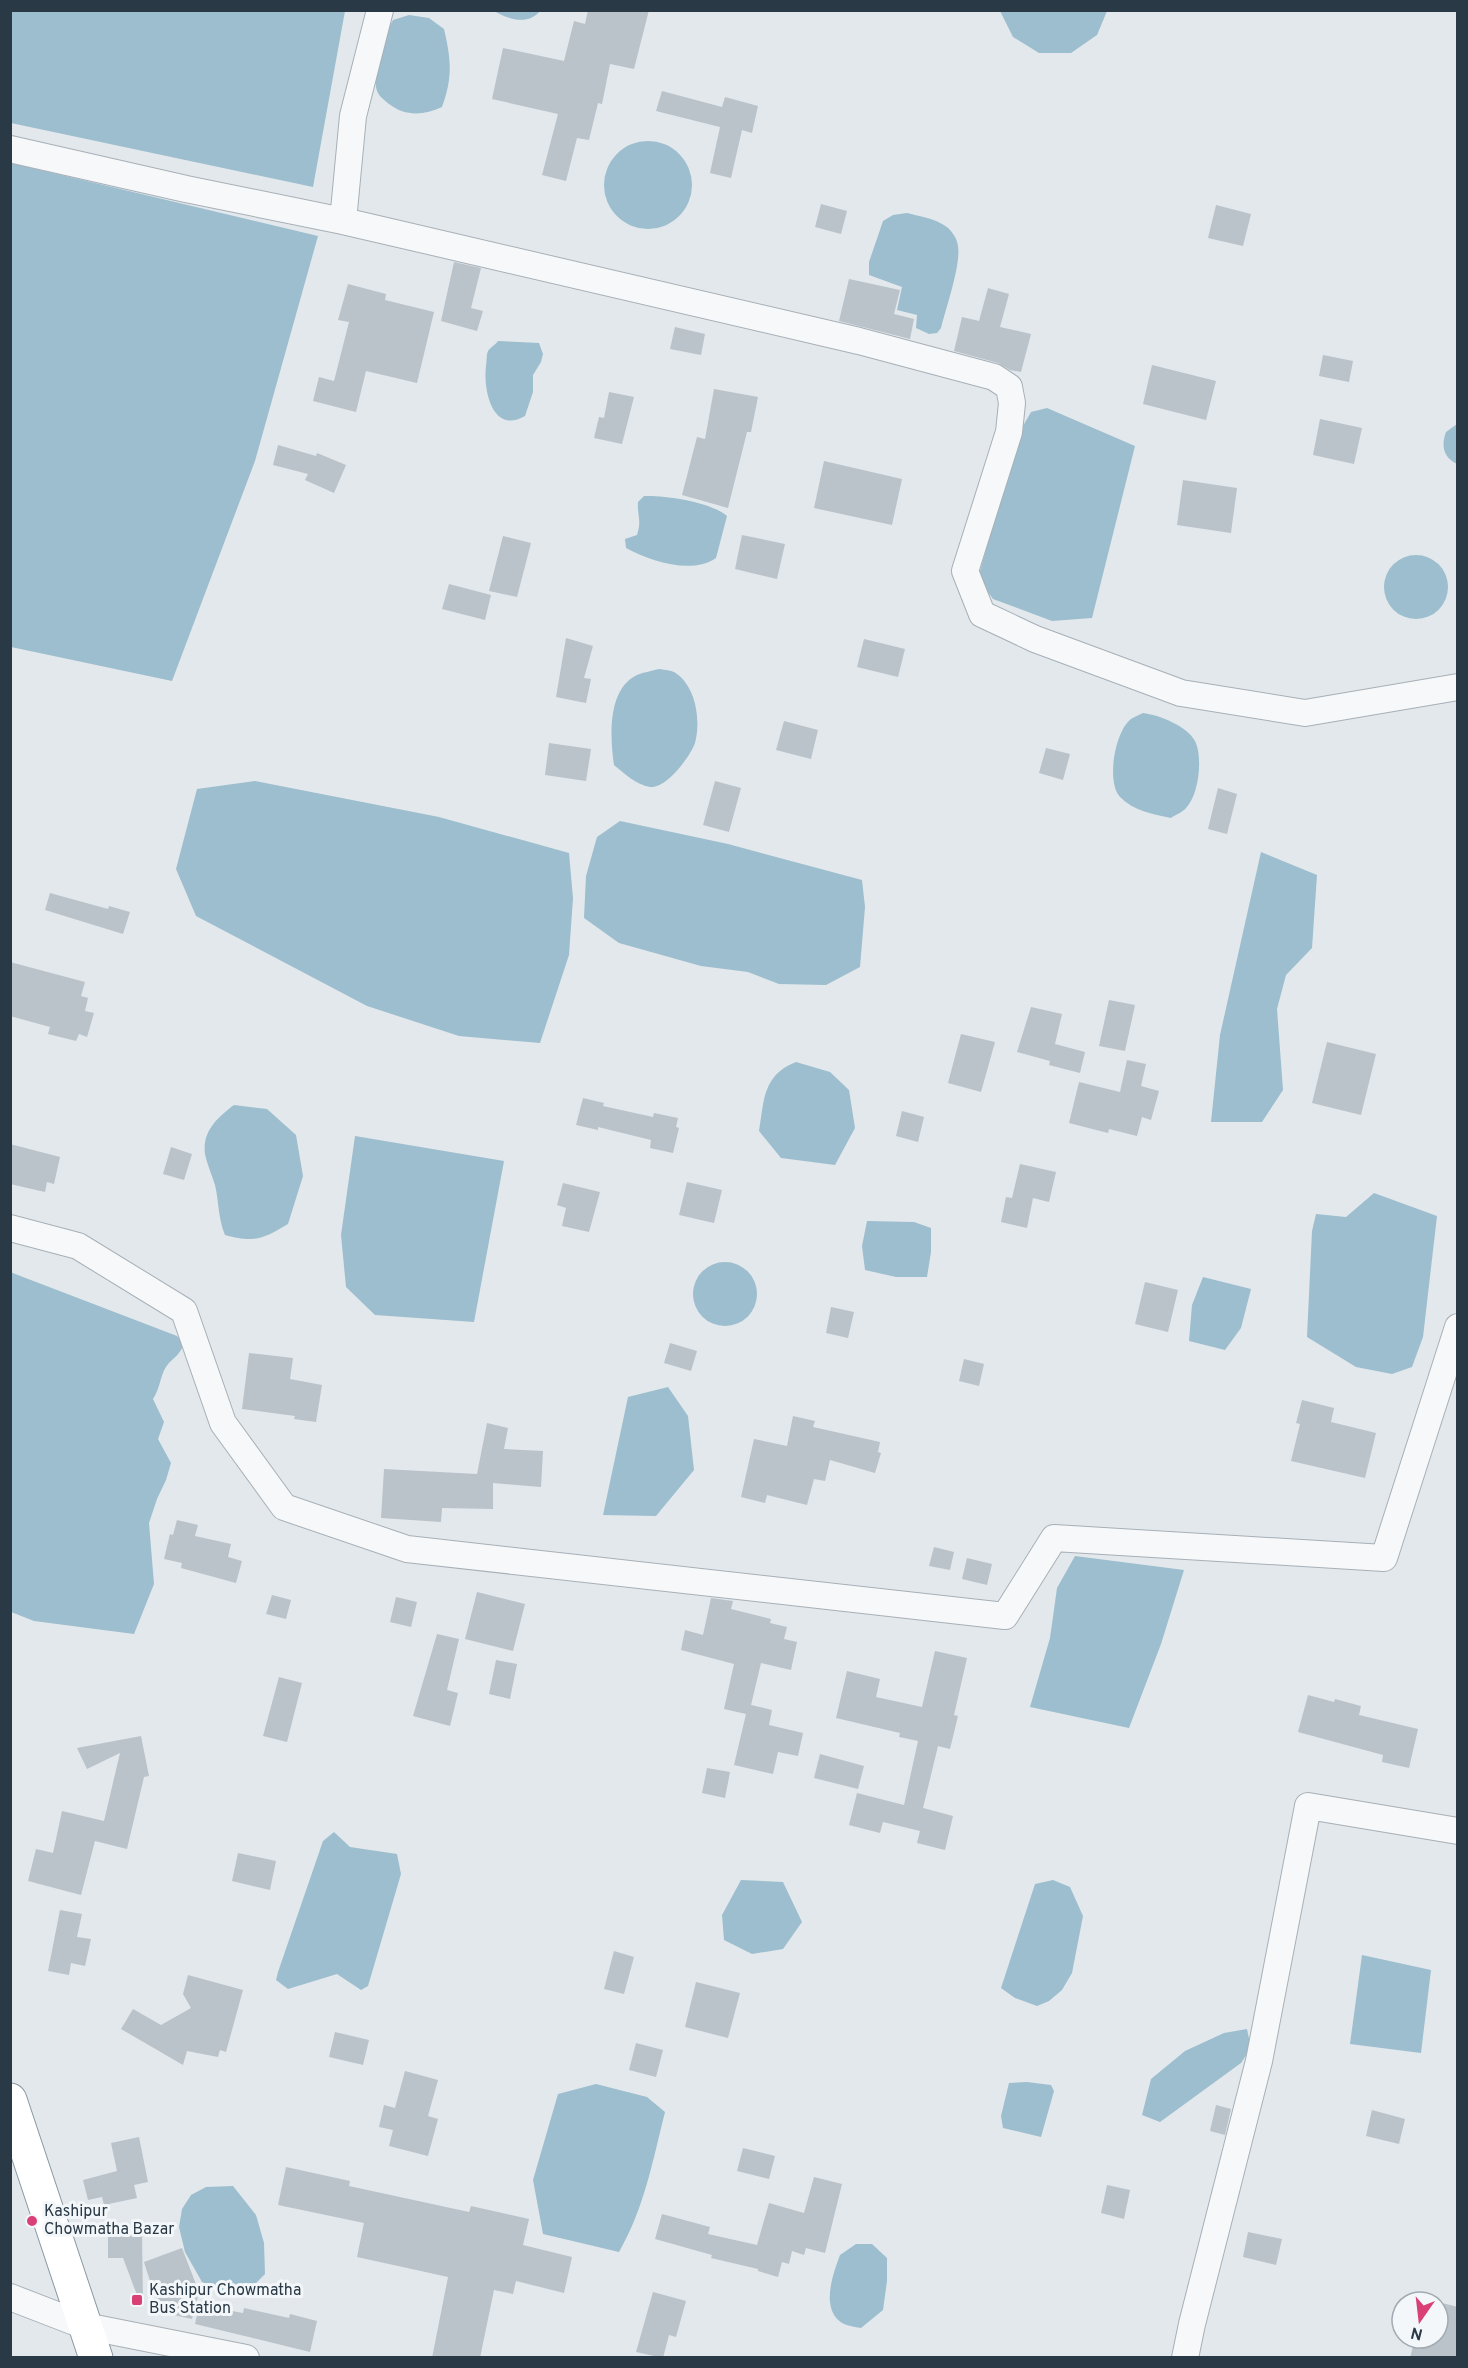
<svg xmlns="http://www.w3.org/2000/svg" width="1468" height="2368" font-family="Overpass,sans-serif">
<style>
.water{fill:#9cbece}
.building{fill:#bac3ca}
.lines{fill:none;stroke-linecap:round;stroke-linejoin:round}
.minor-casing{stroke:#a7b0b7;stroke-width:28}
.trunk-casing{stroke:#8999a4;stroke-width:35}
.minor{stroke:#f6f8fa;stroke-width:26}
.trunk{stroke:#fff;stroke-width:33}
.poi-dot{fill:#d94075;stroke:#f3f7f9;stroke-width:2}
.labels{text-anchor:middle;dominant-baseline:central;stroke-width:6;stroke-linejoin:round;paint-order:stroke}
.poi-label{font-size:16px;fill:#293946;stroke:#f3f7f9;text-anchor:start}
</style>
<rect width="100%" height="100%" fill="#e3e8ec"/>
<path class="water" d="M11,10L345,11L313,187L11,123Z
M494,11H540C528,26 508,19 494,11Z
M1000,11H1107L1097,35L1071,53H1039L1013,37Z
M409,15L429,18L444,29C451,59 453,77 442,107C424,115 406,117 389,104C383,99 377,95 376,87C373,65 382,38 393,20Z
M604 185a44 44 0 1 1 88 0a44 44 0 1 1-88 0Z
M11,163L318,236L255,461L172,681L11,647Z
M907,213C918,216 933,218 942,224C950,228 957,237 958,246C961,265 946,308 941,328L937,333L929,334L916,328L917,315L897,310L902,287L869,275V262L883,221L893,215Z
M498,341L539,343L543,354L541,362L533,375V392L525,416C492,435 483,389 486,366C487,362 486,355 488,351C490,348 496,344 498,341Z
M1047,408L1135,446L1092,618L1052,621L993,599L978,578L1019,433L1031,412Z
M1457,424V464C1443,457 1441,446 1446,432Z
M644,496C665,495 711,502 727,516L716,558C692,575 650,561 626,548L625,539L637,535C642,520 637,516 638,502Z
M1384 587a32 32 0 1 1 64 0a32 32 0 1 1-64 0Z
M659,669C665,670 673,670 677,674C696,688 701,720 695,743C690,757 666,789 650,787C636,785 624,773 614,765C610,738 607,689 637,675C644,672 652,671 659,669Z
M1143,713C1159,715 1187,726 1195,741C1203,757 1199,795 1186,808C1183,812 1175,815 1171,818C1152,814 1134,811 1120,797C1106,782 1115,731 1131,719C1134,717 1139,715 1143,713Z
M255,781L439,817L569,853L573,898L569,955L540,1043L459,1036L367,1006L196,916L176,869L197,789Z
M620,821L728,844L862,880L865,907L860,967L826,985L779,984L748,972L701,966L619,943L584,918L586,876L597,837Z
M1261,852L1317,875L1312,948L1286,975L1277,1009L1283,1090L1262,1122H1211L1220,1035Z
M796,1062L830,1072L849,1090L855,1128L835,1165L781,1158L759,1131C764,1100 763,1075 796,1062Z
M234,1105L267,1109L296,1135L303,1176L288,1224C263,1239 254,1243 225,1235C218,1218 219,1202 215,1185C212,1175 207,1164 205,1154C202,1131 218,1117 234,1105Z
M355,1136L504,1161L474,1322L375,1315L346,1287L341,1235Z
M1374,1193L1437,1216L1423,1337L1412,1367L1392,1374L1356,1367L1307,1337L1312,1231L1316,1214L1346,1217Z
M867,1221L914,1222L931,1228V1252L927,1277H896L865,1270L862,1246Z
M693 1294a32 32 0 1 1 64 0a32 32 0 1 1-64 0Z
M10,1272L177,1336L184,1344C178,1358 173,1357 166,1367C160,1376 160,1389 153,1399L164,1422L158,1439L171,1463L166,1480L157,1499L149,1523L154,1584L134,1634L34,1621L11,1612Z
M1203,1277L1251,1289L1241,1328L1225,1350L1189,1341L1192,1305Z
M668,1387L688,1416L694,1470L656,1516L603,1515L628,1397Z
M1075,1556L1184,1570L1161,1644L1129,1728L1030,1707L1050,1638L1057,1588Z
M334,1832L350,1847L397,1854L401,1874L368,1986L361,1990L337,1974L288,1989L276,1980L278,1972L323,1841Z
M741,1880L783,1882L802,1922L783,1949L752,1954L724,1940L722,1915Z
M1053,1880L1070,1887L1083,1916L1072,1973L1062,1990L1049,2001L1037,2006L1015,1998L1001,1988L1035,1884Z
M1362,1955L1431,1970L1421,2053L1350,2044Z
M1247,2029L1251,2048L1241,2063L1160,2122L1142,2115L1151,2079L1185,2051L1224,2033Z
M1027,2082L1051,2085L1054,2091L1041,2137L1003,2128L1001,2116L1009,2083Z
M596,2084L647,2097L665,2112C653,2160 644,2209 619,2252L543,2234L533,2180L558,2094Z
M233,2186L256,2215L264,2243L265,2274L250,2289L228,2293L202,2282L185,2252L179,2227L182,2209L191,2195L206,2187Z
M856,2244H872L887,2258V2281L883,2310L861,2328C855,2327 848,2326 842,2323C820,2309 833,2274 840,2255Z"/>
<path class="building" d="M588,10H649L634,69L610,64L602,104L598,103L589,140L577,138L566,181L542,175L558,114L492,99L503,48L564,61L574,21L585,24Z
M662,91L722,107L725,97L758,106L752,133L742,130L731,178L710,173L720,127L656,111Z
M821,204L847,211L841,234L815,227Z
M1216,205L1251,214L1243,246L1208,238Z
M454,262L481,268L471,308L483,311L477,331L441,321Z
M849,279L900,290L894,314L914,319L910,339L839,321Z
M348,284L386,294L385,300L434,312L417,383L366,371L356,412L313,401L319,377L334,381L349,322L338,320Z
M988,288L1009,294L1000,327L1031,334L1021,372L1010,370L998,363L954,351L962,317L979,321Z
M675,327L705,334L701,355L670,349Z
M1323,355L1353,361L1349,382L1319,376Z
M1152,365L1216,381L1206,420L1143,404Z
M714,389L758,397L751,432H747L728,508L682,495L697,437L705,439Z
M609,392L634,397L622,444L594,438L599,417L604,418Z
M1320,419L1362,428L1354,464L1313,455Z
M278,445L316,456L317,453L346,465L334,493L305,480L308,474L273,465Z
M824,461L902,479L892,525L814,508Z
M1183,480L1237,488L1231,533L1177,525Z
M742,535L785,544L777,579L735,569Z
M503,536L531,543L517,597L489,591Z
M449,584L491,595L485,620L442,609Z
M566,638L593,646L584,678L591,679L586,703L556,697Z
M864,639L905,649L898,677L857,667Z
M784,721L818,730L811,759L776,750Z
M549,743L591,749L586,781L545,775Z
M1046,748L1070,754L1063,780L1039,773Z
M715,781L741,788L729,832L703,825Z
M1218,788L1237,794L1227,834L1208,829Z
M50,893L108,909L109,906L130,912L123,934L45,910Z
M10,962L85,982L81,996L88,998L85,1011L94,1013L87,1037L79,1034L76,1041L48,1034L50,1027L10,1016Z
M1109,1000L1135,1005L1125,1051L1099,1046Z
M1031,1007L1062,1014L1055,1044L1085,1052L1080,1073L1049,1065L1050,1061L1017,1052Z
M961,1034L995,1042L981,1092L948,1083Z
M1327,1042L1376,1054L1361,1115L1312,1103Z
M1127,1060L1146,1064L1141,1086L1159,1091L1151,1120L1142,1117L1137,1136L1109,1129L1108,1133L1069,1123L1079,1082L1120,1092Z
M583,1098L604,1103L603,1106L653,1117L654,1113L678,1118L676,1127L679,1128L673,1153L650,1148L651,1140L598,1127V1130L576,1125Z
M902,1111L924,1117L918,1142L896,1136Z
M10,1144L60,1157L54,1184L47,1182L45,1192L10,1184Z
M171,1147L192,1154L184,1180L163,1174Z
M1020,1164L1056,1172L1049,1202L1033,1198L1027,1228L1001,1222L1006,1197L1012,1198Z
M687,1182L722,1190L714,1223L679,1215Z
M563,1183L600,1192L589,1232L562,1226L566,1208L557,1205Z
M1145,1282L1178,1290L1168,1332L1135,1324Z
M831,1307L854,1312L848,1338L826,1333Z
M670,1343L697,1351L691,1371L664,1363Z
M249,1353L293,1358L290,1379L322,1385L316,1422L294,1419L295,1416L242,1409Z
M964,1359L984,1364L979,1386L959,1381Z
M1302,1400L1334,1408L1331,1422L1376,1433L1365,1478L1291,1461L1300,1424L1296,1423Z
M793,1416L815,1421L813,1427L880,1442L878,1452L881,1453L875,1473L830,1460L825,1481L814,1479L807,1505L767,1495L765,1503L741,1497L754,1439L787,1446Z
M487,1423L508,1428L504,1449L543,1451L541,1487L493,1483V1509L442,1508L441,1522L381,1518L384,1469L477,1474Z
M177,1520L198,1525L195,1536L231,1544L228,1557L242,1561L236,1583L181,1568L182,1563L164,1559L170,1534L173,1535Z
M934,1547L954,1552L950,1570L929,1566Z
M967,1558L992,1564L987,1585L962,1579Z
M477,1592L525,1604L513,1651L465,1639Z
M272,1595L291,1600L286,1619L266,1614Z
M396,1597L417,1602L411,1627L390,1622Z
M711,1598L733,1601L731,1609L771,1619L770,1623L787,1627L784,1639L797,1642L791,1670L761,1663L751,1705L772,1710L769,1725L803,1733L798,1756L778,1752L773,1774L734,1765L746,1714L724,1709L734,1664L681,1650L685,1630L703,1635Z
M437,1634L459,1639L447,1690L458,1693L450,1726L413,1716Z
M935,1651L967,1658L954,1715L958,1716L950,1749L938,1746L923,1808L953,1816L945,1850L917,1843L920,1831L883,1822L880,1833L849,1825L857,1793L904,1805L918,1741L899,1737L900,1733L836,1718L847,1671L880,1679L876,1697L922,1707Z
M496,1660L517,1664L510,1699L489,1694Z
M279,1677L302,1683L287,1742L263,1736Z
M1308,1695L1334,1702L1335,1699L1361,1706L1359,1715L1418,1729L1409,1768L1382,1762L1383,1755L1298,1732Z
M141,1736L149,1776L144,1777L127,1849L95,1841L81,1895L28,1881L36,1849L53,1853L62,1811L104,1821L120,1753L87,1769L77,1748Z
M820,1754L864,1766L858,1789L814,1778Z
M707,1768L730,1772L725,1798L702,1793Z
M238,1853L276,1861L270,1890L232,1881Z
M60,1910L82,1914L77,1937L91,1939L85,1966L71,1963L69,1975L48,1971Z
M614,1951L634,1957L624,1994L604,1989Z
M188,1975L243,1990L226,2052L220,2050L218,2057L187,2051L183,2065L121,2029L133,2009L161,2025L191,2008L183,1994Z
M696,1982L740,1993L728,2038L685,2027Z
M335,2032L369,2040L363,2065L329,2057Z
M636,2043L663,2050L656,2077L629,2070Z
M405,2071L438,2080L428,2116L438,2119L428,2156L389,2146L393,2130L379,2127L384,2105L395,2108Z
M1216,2105L1231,2109L1225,2135L1210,2131Z
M1372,2110L1405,2119L1399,2144L1366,2136Z
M139,2137L148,2182L134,2185L137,2198L104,2205L102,2197L88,2200L83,2180L117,2171L111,2143Z
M743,2148L775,2156L769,2179L737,2171Z
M286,2167L350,2181L349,2186L469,2212L471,2206L529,2219L523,2245L572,2257L564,2293L516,2281L513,2294L494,2290L480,2358H432L448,2277L357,2257L364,2223L278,2205Z
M814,2177L842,2184L825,2253L806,2248L804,2255L792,2251L789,2264L782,2262L778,2277L758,2271V2269L711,2258L712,2255L655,2239L662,2214L710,2227L708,2234L757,2245L769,2203L804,2213Z
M1107,2185L1130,2190L1124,2219L1101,2213Z
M1248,2232L1282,2239L1276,2265L1243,2257Z
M108,2234H142L143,2303H140L123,2258H108Z
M182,2248L199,2292L192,2319L155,2311L157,2303L144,2262Z
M653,2292L686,2301L676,2337L669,2335L663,2358L636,2352Z
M1430,2300L1458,2307V2358H1410L1415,2338H1438V2302H1430Z
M199,2305L243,2313L244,2308L289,2318L290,2314L317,2321L310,2352L195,2324Z"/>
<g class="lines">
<g class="minor-casing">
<path id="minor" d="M10,149L186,189L343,221L859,341L994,377L1009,387L1012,403L1009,432L965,571L982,614L1035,639L1181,693L1305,713L1458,687
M343,221L353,116L380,10
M10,1228L78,1246L184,1311L223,1423L284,1507L407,1549L1005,1616L1054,1538L1384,1558L1458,1327
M10,2297L85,2326L246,2358
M1185,2358L1192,2324L1259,2061L1308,1806L1458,1831"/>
</g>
<g class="trunk-casing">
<path id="trunk" d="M10,2100L96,2358"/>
</g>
<use href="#minor" class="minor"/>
<use href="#trunk" class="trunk"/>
</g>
<g class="poi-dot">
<circle cx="32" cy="2221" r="6"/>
<rect x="131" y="2294" width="12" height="12" rx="3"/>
</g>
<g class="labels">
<g class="poi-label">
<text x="44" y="2212">Kashipur<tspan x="44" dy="18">Chowmatha Bazar</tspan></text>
<text x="149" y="2291">Kashipur Chowmatha<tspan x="149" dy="18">Bus Station</tspan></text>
</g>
</g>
<rect width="1468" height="2368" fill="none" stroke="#293946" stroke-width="24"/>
<g transform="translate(1420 2320) rotate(194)"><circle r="28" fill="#f3f7f9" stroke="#a2abb1" stroke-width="1.5"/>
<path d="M0-4.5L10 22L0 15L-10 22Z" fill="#d94075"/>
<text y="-9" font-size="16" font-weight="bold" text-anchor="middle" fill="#293946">N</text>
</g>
</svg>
